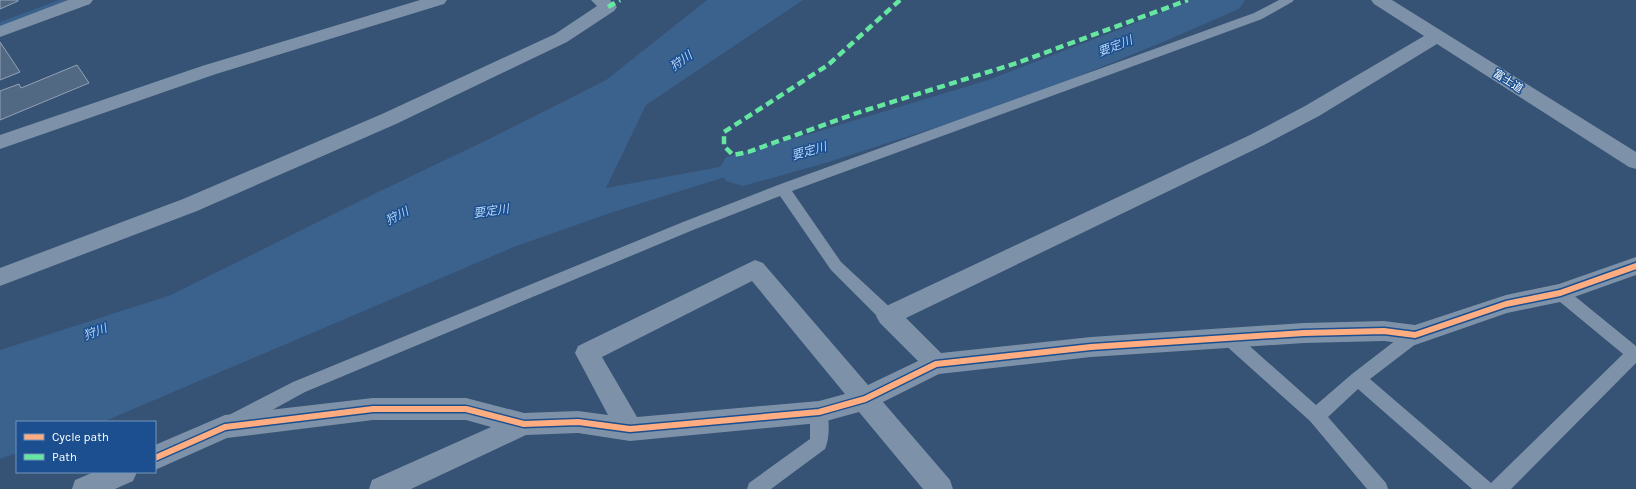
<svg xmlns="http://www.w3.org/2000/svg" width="1636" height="489" font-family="Karla,'Noto Sans JP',sans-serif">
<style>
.water{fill:#3b618d}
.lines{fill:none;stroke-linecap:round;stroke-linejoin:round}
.stream{fill:#3b618d;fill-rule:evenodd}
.river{fill:#3b618d;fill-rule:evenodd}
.building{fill:#526984;stroke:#92a2b6}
.service{fill:#7d92a8;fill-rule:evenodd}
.minor{fill:#7d92a8;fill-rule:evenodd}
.quiet{stroke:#66e7a1;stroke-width:4.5;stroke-dasharray:8 4.5;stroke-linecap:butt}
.cycleway-casing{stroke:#1b4f8f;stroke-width:9}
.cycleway{stroke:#ffac80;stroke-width:6}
.labels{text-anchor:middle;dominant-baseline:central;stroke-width:3;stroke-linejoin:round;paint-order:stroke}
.street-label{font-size:11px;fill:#fff;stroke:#1b4f8f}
.water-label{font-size:12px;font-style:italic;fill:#b5d3f5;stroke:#1b4f8f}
</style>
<rect width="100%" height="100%" fill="#365274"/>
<path class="water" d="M707,0H803L646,105L606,188L812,150L613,212L514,247L103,422H17V453L0,459V350L171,295L376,193L487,140L606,80Z"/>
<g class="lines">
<path class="stream" d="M59,0H68L0,27V22Z"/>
<path class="river" d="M1190,0H1245L1239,9L1163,42L1020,100L829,162L743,186L726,181L719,169L726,157L806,135L988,80L1133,24Z"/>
</g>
<path class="building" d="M0,0H18V1L0,9Z
M0,42L20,72L0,80Z
M77,65L89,83L0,120V91L19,84L21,88Z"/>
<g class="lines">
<path class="service" d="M1279,0H1294L1292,2L1262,19L792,191L841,262L894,311L896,316L894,321L888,323L882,321L831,270L780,196L693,230L305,392L241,427L235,429L229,427L226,421L229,415L293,382L683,222L778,185L1254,13Z
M1560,287L1566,289L1636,346V363L1511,489H1472L1358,389L1328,417L1386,483L1388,489H1367L1310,421L1223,343L1221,338L1223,333L1229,331L1235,333L1316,405L1352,374L1409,330L1415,328L1421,330L1423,335L1421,340L1370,379L1491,483L1623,354L1554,297L1552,293L1554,289Z
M819,404L825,407C830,417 830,438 825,449L771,489H747L749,483L810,439V412L813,407Z"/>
<path class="minor" d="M68,0H93L90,4L0,37V26Z
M420,0H447L444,4L216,74L0,149V135L202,66Z
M591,0H610L617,7L614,11L567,42L396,124L197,211L0,286V268L183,199L382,114L555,34L597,6Z
M1371,0H1392L1636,152V169L1629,167L1437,44L1319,116L1264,145L906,318L941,353L1091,337L1304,323L1384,321L1415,325L1506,295L1559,284L1636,257V275L1560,302L1507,313L1415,345L1384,341L1304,343L1091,357L939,374L883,402L950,480L953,489H923L859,412L819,423L630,441L578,433L526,435L411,489H369L372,480L491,427L466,420H373L227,438L155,470V445L225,415L373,398H466L524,413L578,411L608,415L575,353L578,346L755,260L763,263L868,385L918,361L880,323L876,316L880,309L1250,135L1305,106L1424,36L1374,4ZM752,281L845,394L819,401L637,417L602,357Z
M94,472H137L133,481L115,489H72L75,480Z"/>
<path class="quiet" d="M900,0L828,65L724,132V146L733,155L748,152L860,112L1017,63L1188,0
M608,7L620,0"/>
<g class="cycleway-casing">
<path id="cycleway" d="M155,458L225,427L373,409H466L524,424L578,422L630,429L819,412L865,399L936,364L1091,347L1304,333L1384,331L1415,335L1506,304L1560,293L1636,266"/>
</g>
<use href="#cycleway" class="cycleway"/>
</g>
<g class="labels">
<g class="street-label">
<text transform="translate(1508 81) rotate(32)">富士道</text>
</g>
<g class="water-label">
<text transform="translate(1115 46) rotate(-21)">要定川</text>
<text transform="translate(681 61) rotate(-36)">狩川</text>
<text transform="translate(809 151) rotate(-16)">要定川</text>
<text transform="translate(491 211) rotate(-8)">要定川</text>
<text transform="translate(397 216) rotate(-27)">狩川</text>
<text transform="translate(95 332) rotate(-21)">狩川</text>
</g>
</g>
<rect x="16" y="421" width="140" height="52" fill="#1b4f8f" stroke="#7695bc"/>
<rect x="24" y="434" width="20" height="6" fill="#ffac80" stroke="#7695bc"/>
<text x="52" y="441" font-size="12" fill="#ffffff">Cycle path</text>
<rect x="24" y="454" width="20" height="6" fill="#66e7a1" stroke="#7695bc"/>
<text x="52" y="461" font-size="12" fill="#ffffff">Path</text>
</svg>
